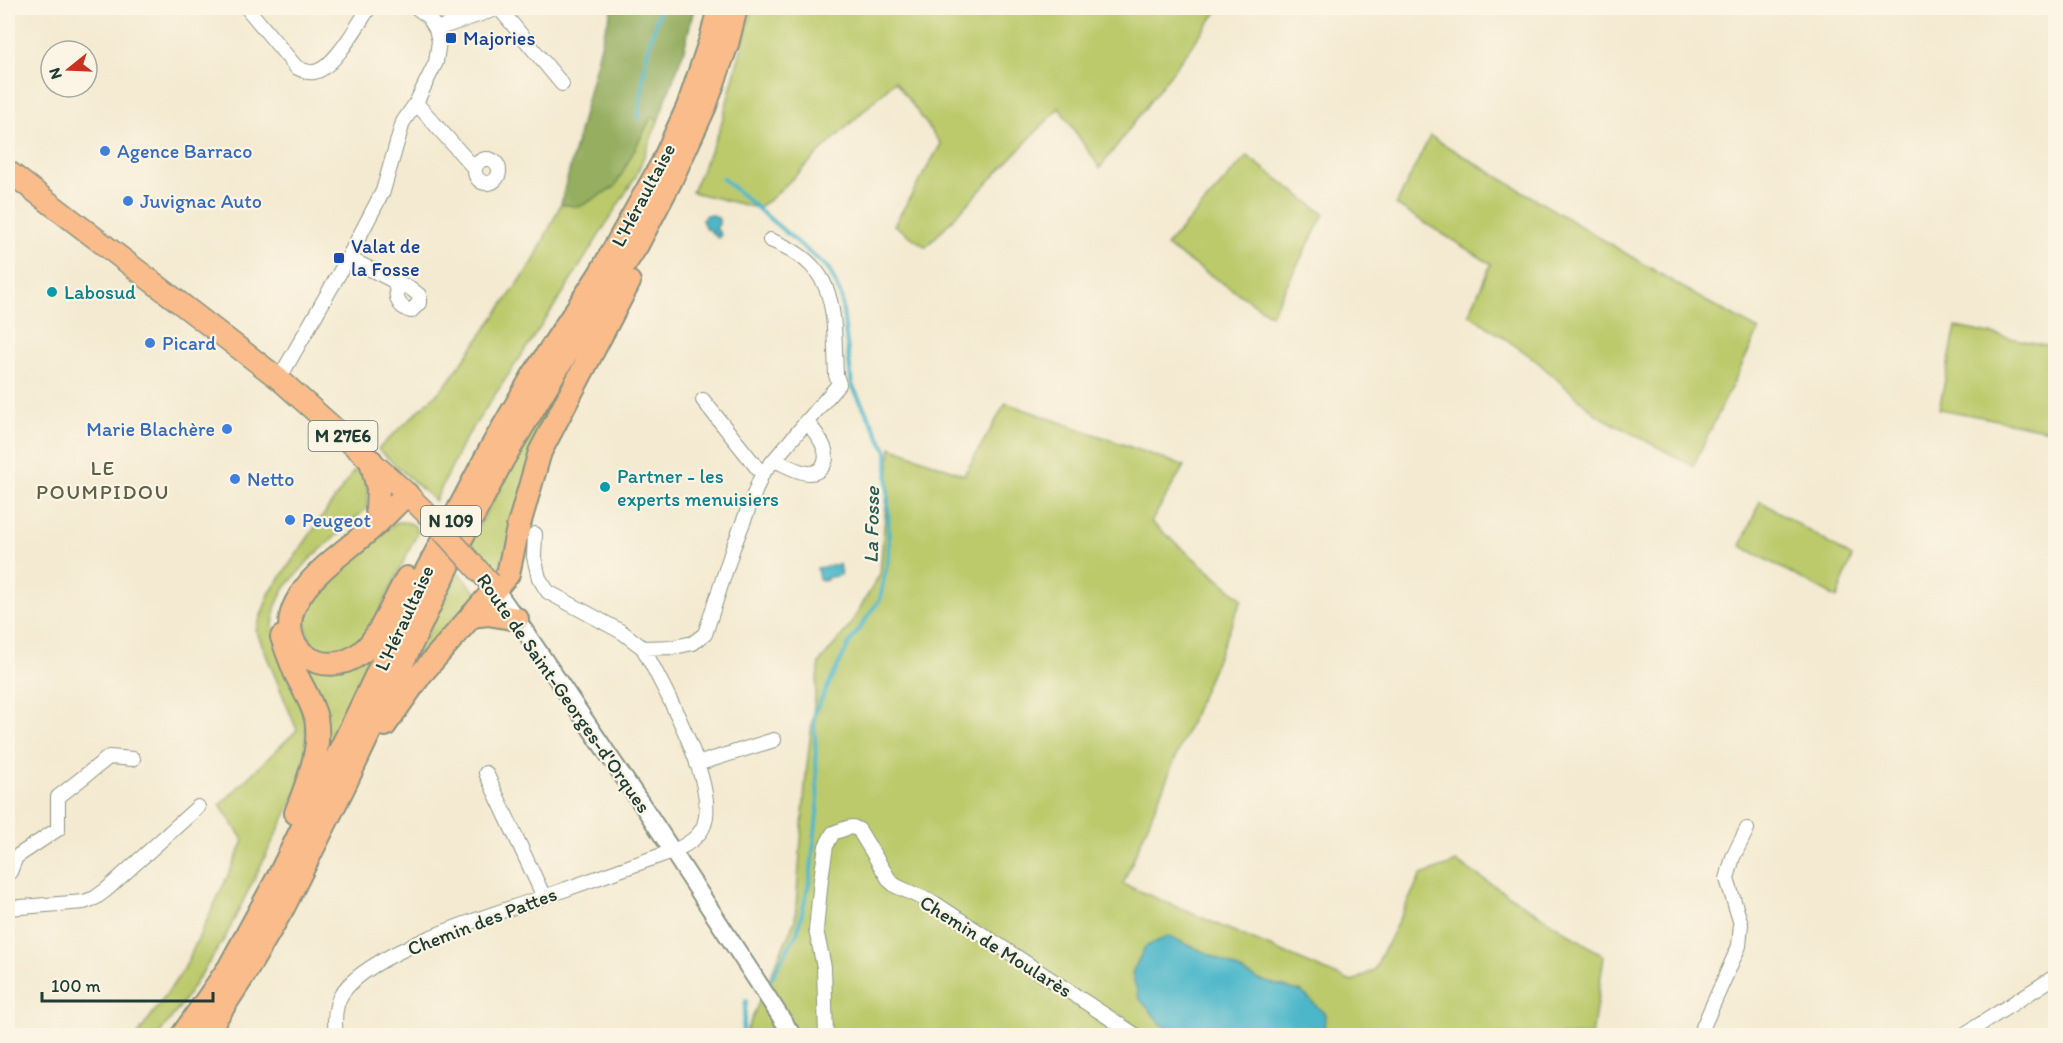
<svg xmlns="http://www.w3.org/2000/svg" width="2063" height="1043" font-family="Itim,sans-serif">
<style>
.green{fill:#bcca6c;stroke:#6e8450;stroke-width:1.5}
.forest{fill:#95ae60;stroke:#5a764a;stroke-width:1.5}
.water{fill:#4db7ca;stroke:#367a7f;stroke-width:1.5}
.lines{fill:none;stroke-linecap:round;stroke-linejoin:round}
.stream{stroke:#4db7ca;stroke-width:4}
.minor-casing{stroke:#8a9482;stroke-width:16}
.tertiary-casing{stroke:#8a9482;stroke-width:20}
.primary-casing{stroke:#8a9482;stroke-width:24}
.trunk-casing{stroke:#8a9482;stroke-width:26}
.minor{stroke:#fff;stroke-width:14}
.tertiary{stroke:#fff;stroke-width:16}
.primary{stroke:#f9bc8a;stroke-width:21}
.trunk{stroke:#f9bc8a;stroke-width:22}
.primary-bridge-casing{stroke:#8a9482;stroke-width:24;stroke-linecap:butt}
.primary-bridge{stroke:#f9bc8a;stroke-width:21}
.transit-dot{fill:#1a4fb4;stroke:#fcf5e5;stroke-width:2}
.shop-dot{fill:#3f7fe0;stroke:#fcf5e5;stroke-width:2}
.culture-dot{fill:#0f9aa8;stroke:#fcf5e5;stroke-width:2}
.labels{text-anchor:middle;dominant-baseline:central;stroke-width:4.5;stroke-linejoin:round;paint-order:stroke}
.shield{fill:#fcf5e5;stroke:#617469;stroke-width:1.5}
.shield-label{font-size:18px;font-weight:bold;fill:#1f3d34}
.transit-label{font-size:20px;fill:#164399;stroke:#fcf5e5;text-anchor:start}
.shop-label{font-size:20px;fill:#366cbe;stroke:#fcf5e5;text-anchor:start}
.street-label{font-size:20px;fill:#1f3d34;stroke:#fcf5e5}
.culture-label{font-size:20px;fill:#0d838f;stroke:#fcf5e5;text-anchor:start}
.neighbourhood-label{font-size:21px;letter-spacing:1.5px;fill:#5c6148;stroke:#fcf5e5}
.water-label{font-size:21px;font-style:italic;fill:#2a5c5a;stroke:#fcf5e5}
</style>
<rect width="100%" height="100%" fill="#fcf5e5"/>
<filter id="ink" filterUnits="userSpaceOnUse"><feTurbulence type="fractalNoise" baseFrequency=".0167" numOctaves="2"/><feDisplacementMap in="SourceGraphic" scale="12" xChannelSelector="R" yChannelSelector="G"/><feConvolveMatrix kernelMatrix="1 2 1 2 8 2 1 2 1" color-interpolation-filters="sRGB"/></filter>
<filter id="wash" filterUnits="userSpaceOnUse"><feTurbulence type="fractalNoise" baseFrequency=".008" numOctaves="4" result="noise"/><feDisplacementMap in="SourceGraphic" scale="24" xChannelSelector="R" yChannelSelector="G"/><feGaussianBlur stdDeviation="1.35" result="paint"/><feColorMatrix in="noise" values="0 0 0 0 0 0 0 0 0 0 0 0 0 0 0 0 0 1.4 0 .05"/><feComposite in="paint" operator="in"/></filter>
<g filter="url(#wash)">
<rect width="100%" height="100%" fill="#f4ead1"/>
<path class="green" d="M752,8H1220L1100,168L1059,108L926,247L894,225L941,144L895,81L771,199L757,208L692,192L720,129Z
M652,116L658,121L636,176L563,293L464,441L435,501L378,449L445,386L532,264L561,204L579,207L615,187Z
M1430,136L1702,299L1759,330L1693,466L1597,415L1533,358L1469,314L1491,264L1396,205Z
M1247,156L1324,214L1271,315L1166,246Z
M596,325L499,567L495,571L491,568L471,542L510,466Z
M1956,327L2055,347V431L1939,409Z
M1006,403L1184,466L1151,522L1242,599L1123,884L1352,982L1374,970L1421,875L1457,862L1604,956L1592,1035L744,1036L795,920L806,774L819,663L849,627L880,574L891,447L964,475Z
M359,466C367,479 370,494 366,509L309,560L283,590L275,608L273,625L281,653L306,722V756L297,792L225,938L179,1008L158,1035L137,1036L184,969L244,841L220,805L297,730L256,630L269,594L354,471Z
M1760,501L1852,557L1837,598L1741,546Z
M397,522C407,522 415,522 418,532L368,635L342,652L320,650L310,641L306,629L305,612L312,598L383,532Z
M458,572L479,596L395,699Z
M380,644L326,757L296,648L309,662Z"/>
<path class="forest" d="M613,8H694L684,50L658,121L652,116L615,187L579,207L561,204L605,29Z"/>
<path class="water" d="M706,215H713L719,219V224L716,228L721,235L718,238L711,232L712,230L706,229L702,220Z
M839,564L841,575L826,578L827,580L822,581V579H819L817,568Z
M1168,936L1211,955L1259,980L1302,992L1325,1014L1324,1035H1182L1162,1025L1139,998L1132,973L1145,947Z"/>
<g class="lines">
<path class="stream" d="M638,119L646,57L660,8
M722,178L829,269L841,295L852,385L887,452L889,554L880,599L850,642L814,714L818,805L810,879L797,933L771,979
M742,1036L746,1001"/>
</g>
</g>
<g filter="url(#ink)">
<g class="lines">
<g class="minor-casing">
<path id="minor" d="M247,8L296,67C302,70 307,73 314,72C334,69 358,24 369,8
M436,29L499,8L562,84
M416,103L475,169
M475 171a12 12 0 1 1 24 0a12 12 0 1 1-24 0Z
M348,258L396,282C396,296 396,307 411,311L419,303V295L410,288L396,282
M279,379L348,258L383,191L403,122L416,103L436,62L439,41L436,29L428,16L417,8
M703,400L762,474
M774,460C784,464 798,473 809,473C814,473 819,471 822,467C834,453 815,432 806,421
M535,534L534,557L539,578L548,592L622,632L643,648L674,647L693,643L705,634L733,548L762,474L839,384L836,375C833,312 840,266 770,240
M697,764L774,740
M486,773L544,897
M8,873L10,872L16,857L58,829V797L109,757L133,759
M8,908L84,902L95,898L106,890L198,807
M336,1036C334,1020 334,1004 343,992C373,950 494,914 544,897C587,882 630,866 673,851C685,846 699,838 704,825C719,785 662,684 643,648
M826,1036L824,967L816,930L821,879L826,846L833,833L847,828L853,827L859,830L890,881L896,886L936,904L1137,1036
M1699,1036L1739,946L1741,924L1727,879L1733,857L1747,829
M1962,1036L2056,976"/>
</g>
<g class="tertiary-casing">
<path id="tertiary" d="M495,589L520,624L647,812L793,1036"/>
</g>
<g class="primary-casing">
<path id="primary" d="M8,171L279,379L401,488L427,514"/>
</g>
<g class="trunk-casing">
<path id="trunk" d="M371,461L378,488L377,510
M407,578C395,598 379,639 362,652C323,683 273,648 296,603C312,571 348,550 374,526C385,516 396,504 407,494
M471,616L488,614L517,619
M282,637C286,649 290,660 295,672C302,687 312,702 316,718C322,751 307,783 296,813
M385,725L421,674L508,574L518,528L540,452L629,282
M182,1036L229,968L280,874L367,695L416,591L490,450L533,376L600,274L662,164L688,107L711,39L719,8
M204,1036L242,978L284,906L344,786L461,539L503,459L556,370L637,245L670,182L705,106L727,44L736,8"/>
</g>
<use href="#minor" class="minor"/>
<use href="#tertiary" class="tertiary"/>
<use href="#primary" class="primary"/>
<use href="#trunk" class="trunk"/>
<g class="primary-bridge-casing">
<path id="primary-bridge" d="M427,514L490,583"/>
</g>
<use href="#primary-bridge" class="primary-bridge"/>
</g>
</g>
<g class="transit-dot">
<rect x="445" y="32" width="12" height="12" rx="3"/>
<rect x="333" y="252" width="12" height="12" rx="3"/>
</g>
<g class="shop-dot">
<circle cx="105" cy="151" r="6"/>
<circle cx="128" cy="201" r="6"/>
<circle cx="150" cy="343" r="6"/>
<circle cx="227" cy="429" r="6"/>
<circle cx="235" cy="479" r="6"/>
<circle cx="290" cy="520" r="6"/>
</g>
<g class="culture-dot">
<circle cx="52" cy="292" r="6"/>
<circle cx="605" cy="487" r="6"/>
</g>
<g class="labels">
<g class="shield">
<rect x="308.5" y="421" width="69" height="30" rx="4.5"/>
<rect x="421" y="506" width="60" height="30" rx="4.5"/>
</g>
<g class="shield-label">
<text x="343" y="436">M 27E6</text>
<text x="451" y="521">N 109</text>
</g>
<g class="transit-label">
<text x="463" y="38">Majories</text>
<text x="351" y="246">Valat de<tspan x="351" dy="23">la Fosse</tspan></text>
</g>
<g class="shop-label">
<text x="117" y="151">Agence Barraco</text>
<text x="140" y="201">Juvignac Auto</text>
<text x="162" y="343">Picard</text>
<text x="215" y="429" text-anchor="end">Marie Blachère</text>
<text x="247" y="479">Netto</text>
<text x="302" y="520">Peugeot</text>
</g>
<g class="street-label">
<text transform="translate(643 195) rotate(-62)">L'Héraultaise</text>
<text transform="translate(404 618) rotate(-65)">L'Héraultaise</text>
<text transform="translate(564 693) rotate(55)">Route de Saint-Georges-d'Orques</text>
<text transform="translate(482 921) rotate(-21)">Chemin des Pattes</text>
<text transform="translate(996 946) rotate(32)">Chemin de Moularès</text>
</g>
<g class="culture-label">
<text x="64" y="292">Labosud</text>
<text x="617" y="476">Partner - les<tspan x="617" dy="23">experts menuisiers</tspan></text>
</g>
<g class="neighbourhood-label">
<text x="103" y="467">LE<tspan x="103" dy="24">POUMPIDOU</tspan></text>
</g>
<g class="water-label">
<text transform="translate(871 525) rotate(-89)">La Fosse</text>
</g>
</g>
<rect width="2063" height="1043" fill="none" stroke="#fcf5e5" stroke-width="30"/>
<g transform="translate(69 69) rotate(252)"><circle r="28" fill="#fcf5e5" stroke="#a4ab9e" stroke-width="1.5"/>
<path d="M0-4.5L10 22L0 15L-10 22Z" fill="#c8321e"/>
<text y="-9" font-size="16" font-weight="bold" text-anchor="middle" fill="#1f3d34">N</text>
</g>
<path d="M42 992v9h171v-9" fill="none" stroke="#1f3d34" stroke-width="3"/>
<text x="51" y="992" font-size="18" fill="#1f3d34" stroke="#fcf5e5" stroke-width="4.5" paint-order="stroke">100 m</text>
</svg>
